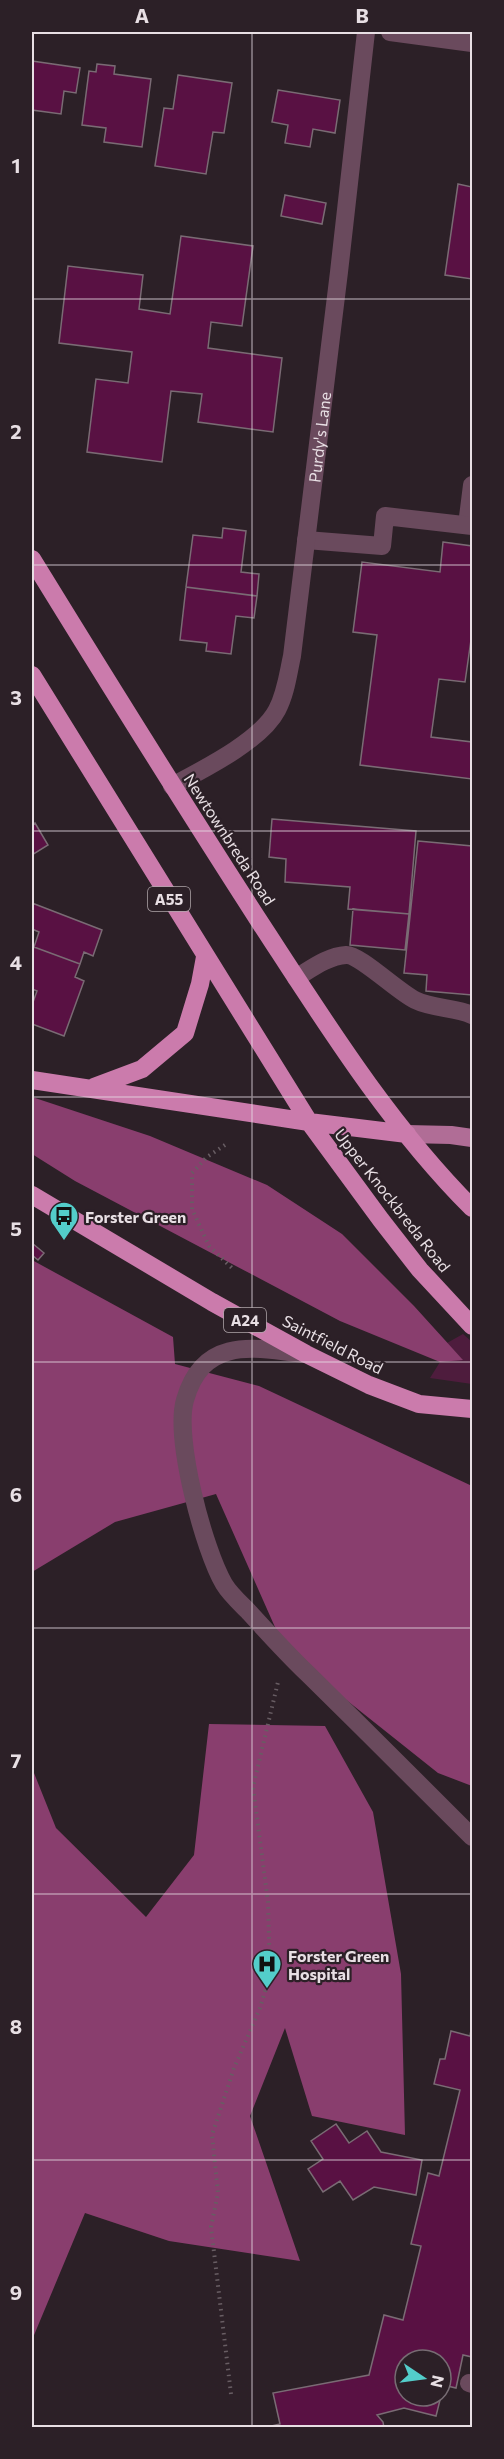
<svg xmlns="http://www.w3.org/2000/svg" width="504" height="2459" font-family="Commissioner,sans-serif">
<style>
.green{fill:#4e1c3d}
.forest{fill:#893e6e}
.building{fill:#591143;stroke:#7a6b74;stroke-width:1.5}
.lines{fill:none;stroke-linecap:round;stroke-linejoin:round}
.path{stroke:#685d63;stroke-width:4;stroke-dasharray:1.5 4.5;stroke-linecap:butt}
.minor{stroke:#6a4a5d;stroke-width:18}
.major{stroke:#b06d96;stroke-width:18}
.highway{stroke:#cb7bac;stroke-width:18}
.grid{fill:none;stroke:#e8dfe4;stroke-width:1.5;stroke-opacity:0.55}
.labels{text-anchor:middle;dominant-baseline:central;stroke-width:4.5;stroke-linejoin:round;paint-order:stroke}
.shield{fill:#2c2027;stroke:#b0a6ab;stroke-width:1.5}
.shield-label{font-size:15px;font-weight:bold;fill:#e8dfe4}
.street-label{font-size:16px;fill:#e8dfe4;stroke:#2c2027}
.poi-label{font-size:16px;font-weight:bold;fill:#e8dfe4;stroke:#2c2027;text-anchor:start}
.neatline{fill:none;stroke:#e8dfe4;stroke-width:2}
.grid-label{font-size:20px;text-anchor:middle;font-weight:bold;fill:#e8dfe4}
</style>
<rect width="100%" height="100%" fill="#2c2027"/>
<path class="green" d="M463,1334L472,1342V1384L430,1378L440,1362L462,1359L447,1343Z"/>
<path class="forest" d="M32,1097L150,1136L267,1185L342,1234L414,1306L463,1360L440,1362L340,1321L75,1181L32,1154Z
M32,1260L173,1337L175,1364L259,1386L472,1486V1786L438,1773L286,1652L216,1494L115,1522L32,1572Z
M209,1724L325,1726L373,1812L401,1974L405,2135L312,2116L285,2028L250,2116L300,2261L169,2241L85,2213L32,2340V1768L56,1828L146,1917L194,1855Z"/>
<path class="building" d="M32,61L80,68L76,93L64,91L61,114L32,110Z
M97,64L115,66L114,74L151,79L142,147L104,142L106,128L82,125L89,71L96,72Z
M178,75L232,83L224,133L213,132L206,174L155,166L164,108L173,109Z
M278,90L340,100L335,133L313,129L310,147L285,143L288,125L272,122Z
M458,184L472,187V279L445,275Z
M285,195L326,203L322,224L281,216Z
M181,236L253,246L242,326L211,322L208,348L282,358L273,432L198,422L202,394L171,391L162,462L87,452L96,379L128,383L132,352L59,343L68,266L143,275L139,309L170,314Z
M223,528L246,531L241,572L259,574L257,596L186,587L193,535L222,538Z
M443,542L472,546V633L465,682L439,679L431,737L472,742V779L360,765L377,635L353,632L362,562L440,572Z
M186,587L257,596L254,618L236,616L231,654L206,651L207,643L180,640Z
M272,819L416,831L409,914L348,909L350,887L285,882L286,859L269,857Z
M35,823L48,845L32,855V826Z
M418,841L472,846V995L426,991L427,975L404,973Z
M32,903L102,930L93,956L84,952L80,964L34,947L39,932L32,929Z
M353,909L409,914L405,950L350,945Z
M34,947L80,964L75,977L84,981L64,1036L32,1024V1005L37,991L32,989V952Z
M32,1243L44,1253L38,1260L32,1255Z
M472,2024V2357L463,2355L456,2388L443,2385L441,2395V2360H405V2396H441L436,2416L404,2408L377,2415L383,2422L384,2428H263L280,2424L273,2393L369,2375L384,2315L403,2320L421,2246L411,2244L428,2173L439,2176L460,2090L434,2084L440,2059H445L451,2031L470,2036Z
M336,2124L349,2143L367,2131L381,2152L422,2160L416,2195L374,2187L353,2200L340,2181L323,2192L308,2169L323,2159L311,2141Z"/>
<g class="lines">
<path class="path" d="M225,1145L207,1157L192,1173V1209L209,1246L232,1268
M231,2394L211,2227L218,2193L212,2135L234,2068L260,2008L270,1975L268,1902L253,1787L278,1682"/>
<g class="minor">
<path d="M390,32L472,43"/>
<path d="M467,525L472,485"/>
<path d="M306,540L382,546L385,516L472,526"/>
<path id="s1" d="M172,786C202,770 261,741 277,710C286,693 288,674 292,656L339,272L366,32"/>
<path d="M296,978C311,969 328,956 346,955C359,954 397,991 415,1000C433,1009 455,1007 472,1015"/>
<path d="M304,1354C252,1347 203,1337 185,1400C174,1438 204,1550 224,1584C230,1594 240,1603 248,1611C268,1633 287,1654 308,1674C363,1728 418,1783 472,1837"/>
<path d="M469,2383L472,2384"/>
</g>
<path class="major" d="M407,1134L451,1135L472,1138"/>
<path class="highway" d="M32,559C107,681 183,803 261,924C325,1022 389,1125 472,1208
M32,675L309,1122L381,1220L420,1270L472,1326
M32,1080L309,1122L407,1134
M94,1087L142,1069L185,1033L200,984L205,957
M32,1195L212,1302L306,1354L369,1385L419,1404L472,1409"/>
</g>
<path class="grid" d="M252,32V2428M32,299H472M32,565H472M32,831H472M32,1097H472M32,1362H472M32,1628H472M32,1894H472M32,2160H472"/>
<defs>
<g id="bus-pin" transform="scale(1.5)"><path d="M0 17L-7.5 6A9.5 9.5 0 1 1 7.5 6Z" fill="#53cdca" stroke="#2c2027"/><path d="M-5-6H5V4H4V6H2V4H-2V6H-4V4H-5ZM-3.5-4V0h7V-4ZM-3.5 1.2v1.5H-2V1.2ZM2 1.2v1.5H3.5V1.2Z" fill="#111"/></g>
<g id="hospital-pin" transform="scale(1.5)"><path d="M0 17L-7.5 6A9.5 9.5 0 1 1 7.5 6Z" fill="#53cdca" stroke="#2c2027"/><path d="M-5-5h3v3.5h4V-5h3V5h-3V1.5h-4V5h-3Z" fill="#111"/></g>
</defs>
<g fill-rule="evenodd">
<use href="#bus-pin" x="64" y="1216"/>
<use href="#hospital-pin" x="267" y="1964"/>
</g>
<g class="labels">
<g class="shield">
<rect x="148" y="887" width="42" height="24" rx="4.5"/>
<rect x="224" y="1308" width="42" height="24" rx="4.5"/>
</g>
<g class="shield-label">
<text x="169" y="899">A55</text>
<text x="245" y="1320">A24</text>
</g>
<g class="street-label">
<text stroke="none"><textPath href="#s1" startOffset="408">Purdy's Lane</textPath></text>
<text transform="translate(230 839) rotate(57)">Newtownbreda Road</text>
<text transform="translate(393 1200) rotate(52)">Upper Knockbreda Road</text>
<text transform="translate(333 1344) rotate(27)">Saintfield Road</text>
</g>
<g class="poi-label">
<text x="85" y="1216">Forster Green</text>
<text x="288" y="1955">Forster Green<tspan x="288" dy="18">Hospital</tspan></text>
</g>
</g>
<rect width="504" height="2459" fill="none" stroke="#2c2027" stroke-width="66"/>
<g transform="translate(423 2378) rotate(103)"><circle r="28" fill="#2c2027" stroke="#776c73" stroke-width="1.5"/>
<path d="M0-4.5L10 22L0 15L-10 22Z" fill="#53cdca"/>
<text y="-9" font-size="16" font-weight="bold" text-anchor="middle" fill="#e8dfe4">N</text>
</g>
<rect x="33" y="33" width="438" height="2393" class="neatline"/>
<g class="grid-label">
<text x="142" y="23">A</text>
<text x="362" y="23">B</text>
<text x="16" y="173">1</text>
<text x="16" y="439">2</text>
<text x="16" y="705">3</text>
<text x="16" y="970">4</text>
<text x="16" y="1236">5</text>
<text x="16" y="1502">6</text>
<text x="16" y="1768">7</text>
<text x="16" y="2034">8</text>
<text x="16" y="2300">9</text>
</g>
</svg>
